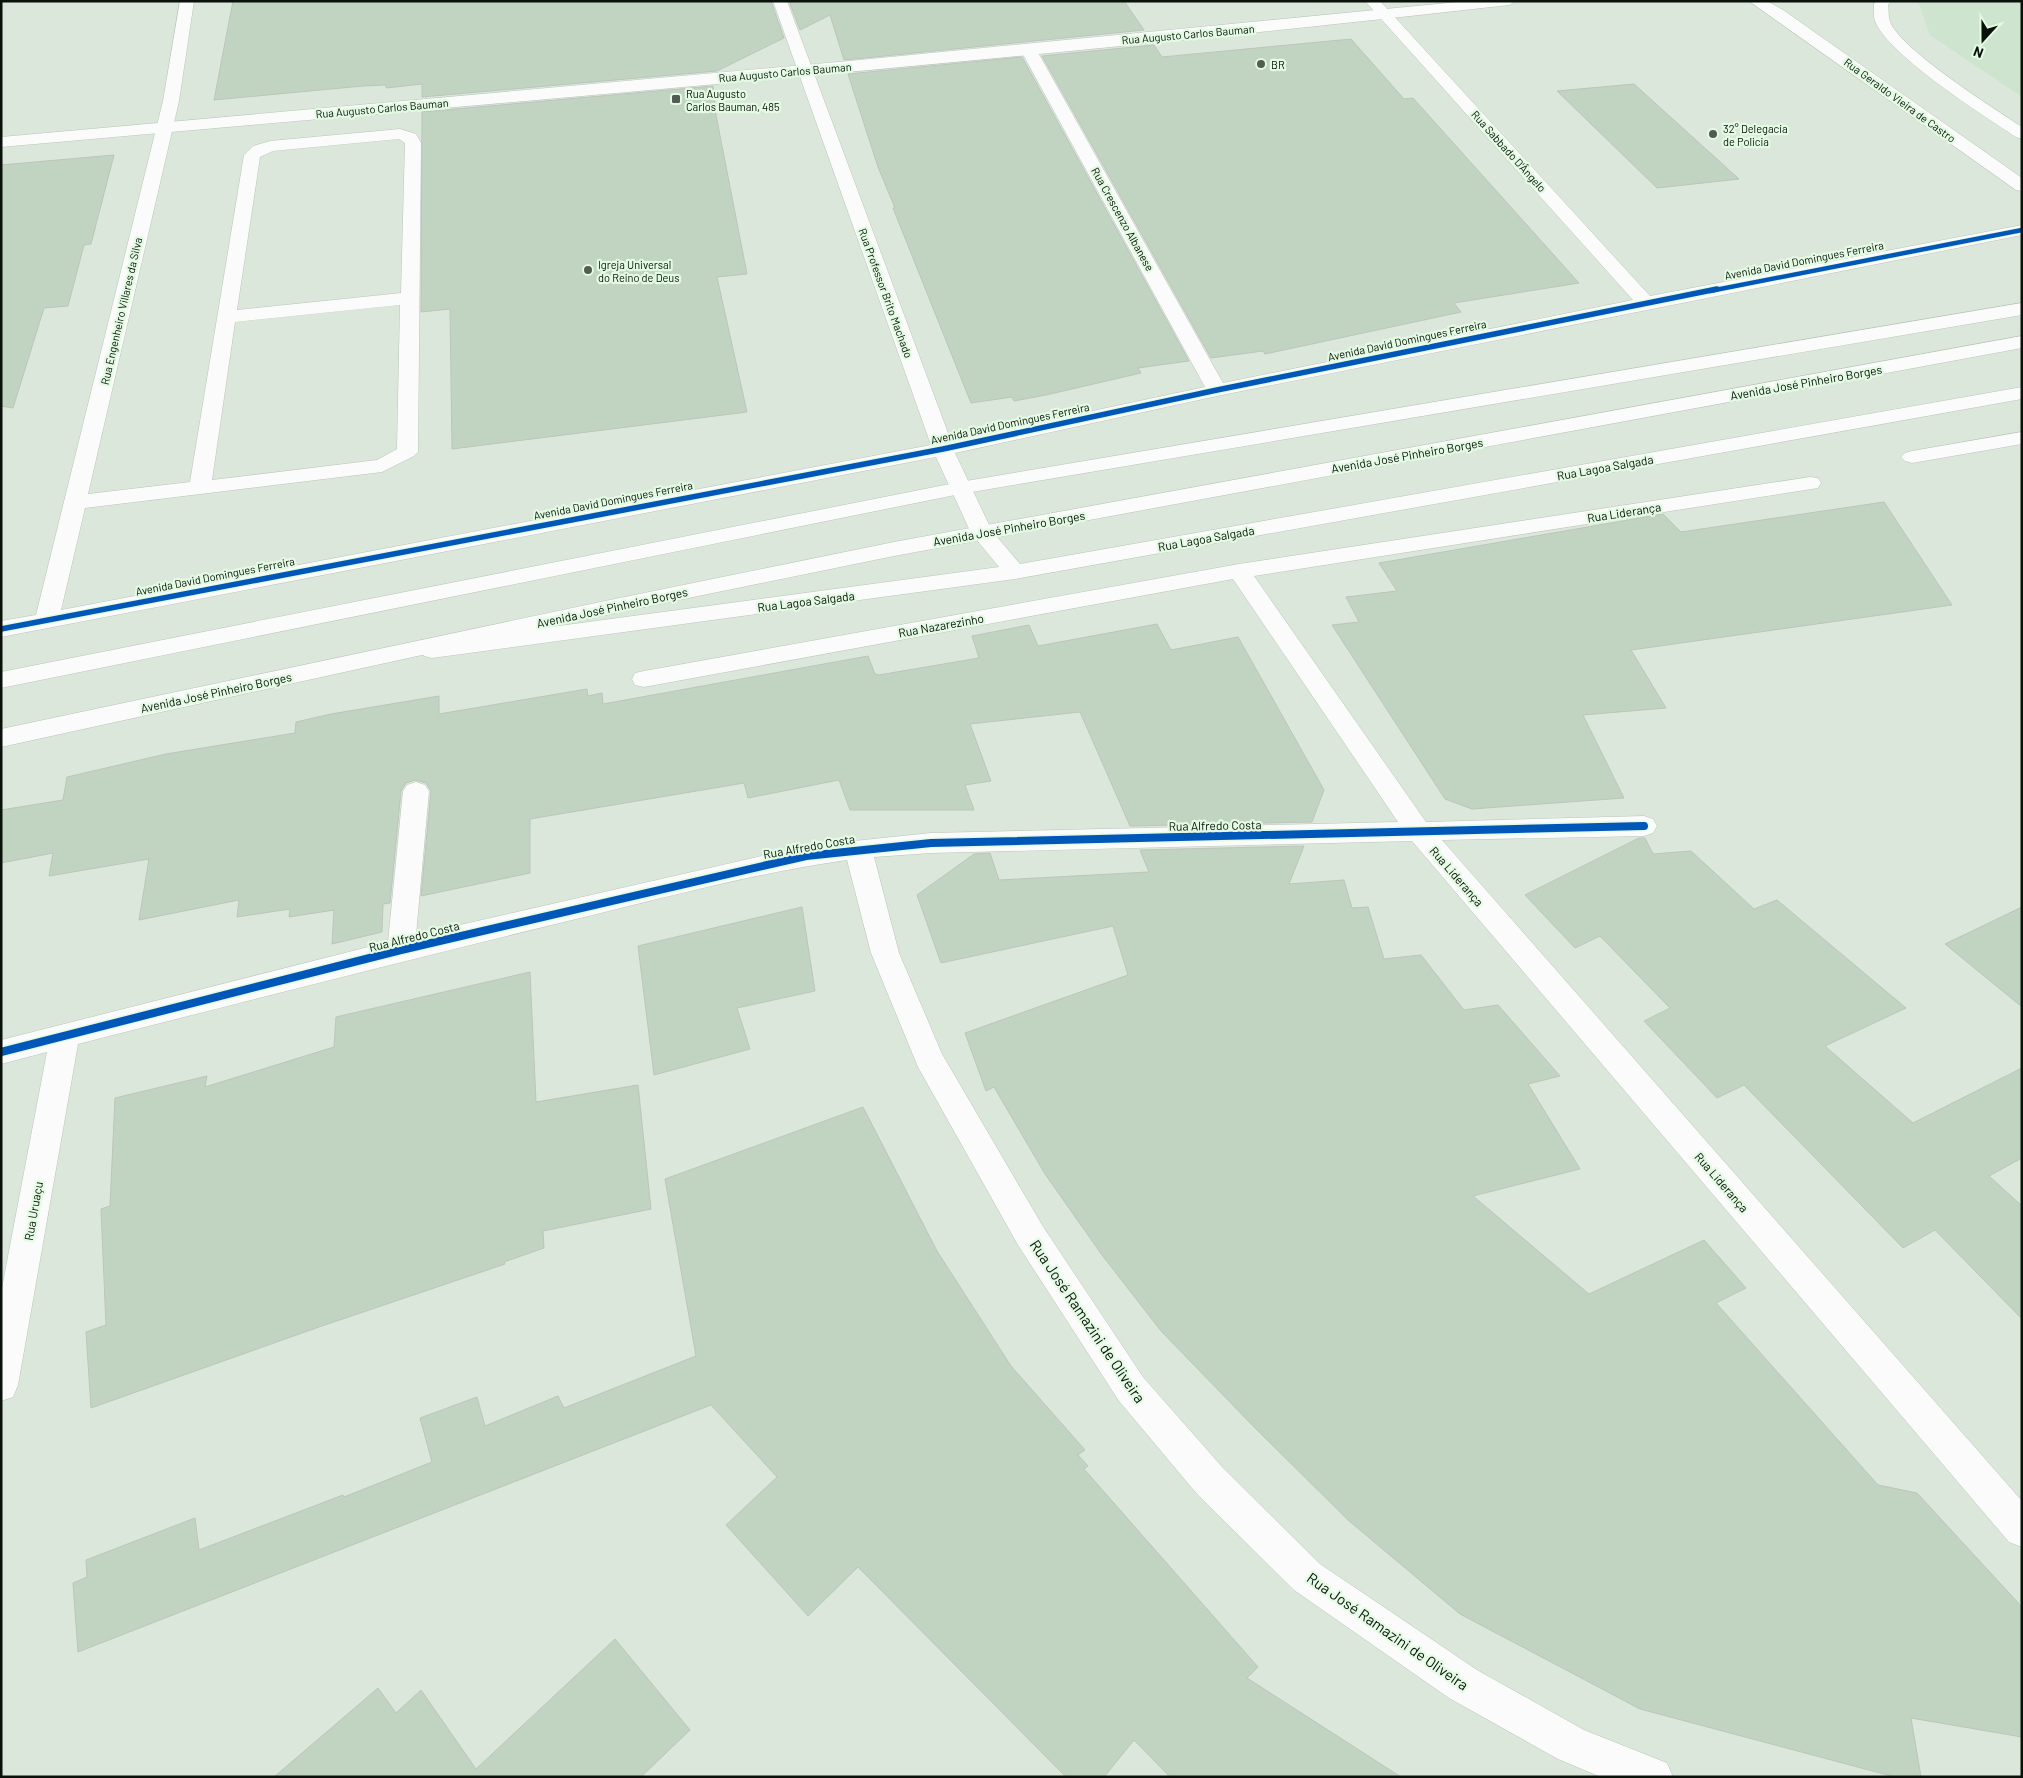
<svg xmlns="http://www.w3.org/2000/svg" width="2023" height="1778" font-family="Barlow,sans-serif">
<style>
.built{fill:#cfe4cf}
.building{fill:#c1d4c2;stroke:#bcc5bc}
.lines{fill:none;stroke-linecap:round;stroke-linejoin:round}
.minor-casing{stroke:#bbc5bb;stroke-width:1}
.major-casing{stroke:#bbc5bb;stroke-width:1}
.highway-casing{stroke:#bbc5bb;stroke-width:1}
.minor{fill:#fafbfa;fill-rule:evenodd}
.major{fill:#fafbfa;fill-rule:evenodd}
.highway{fill:#fafbfa;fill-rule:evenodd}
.cycleway-far2-casing{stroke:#e3fae3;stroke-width:6}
.cycleway-far1-casing{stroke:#e3fae3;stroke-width:8}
.cycleway-casing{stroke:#e3fae3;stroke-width:11}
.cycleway-far2{stroke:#0057b8;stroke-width:4.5}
.cycleway-far1{stroke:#0057b8;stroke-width:5.5}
.cycleway{stroke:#0057b8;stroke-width:8}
.poi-dot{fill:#525c53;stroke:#e3fae3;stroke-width:2}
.labels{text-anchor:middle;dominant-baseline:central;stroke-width:4.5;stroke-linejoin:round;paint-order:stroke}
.far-street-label{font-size:11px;fill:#09110a;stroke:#e3fae3}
.far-poi-label{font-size:11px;fill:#09110a;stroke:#e3fae3;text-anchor:start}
.street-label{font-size:12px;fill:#09110a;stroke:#e3fae3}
.near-street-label{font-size:15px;fill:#09110a;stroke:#e3fae3}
</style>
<rect width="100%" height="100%" fill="#dbe7db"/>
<path class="built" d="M1918,1H2022V97L1930,35Z"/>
<path class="building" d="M233,1H771L784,38L717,71L422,97V84L386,88V85L363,86L214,100Z
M789,1H1124L1144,30L844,60L830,15L800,30Z
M1351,39L1404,99L1413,98L1579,283L1454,303L1461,312L1265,354L1263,351L1211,358L1042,56L1154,45L1162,57Z
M1022,57L1189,361L1138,368L1141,373L1046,395L1014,401L1012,397L971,403L893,208H895L878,167L848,74Z
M1634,84L1739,179L1657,188L1557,91Z
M713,86L715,110L747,274L717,277L747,412L452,449L450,309L421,312L422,112Z
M114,155L91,244L84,245L68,306L44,308L13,408L1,406V165Z
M1884,502L1952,605L1631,650L1666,708L1583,715L1624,798L1472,809L1445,799L1332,625L1359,622L1346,597L1397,591L1379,563L1663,514L1681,532Z
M1157,624L1171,650L1238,637L1324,790L1312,822L1130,826L1080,712L970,724L991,781L965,785L974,810H850L839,780L748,798L744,783L530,819V873L421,896L431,791L426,783L415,780L406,783L401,791L390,903L383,904L382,932L332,944L334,910L289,917L290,909L237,917L239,900L139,920L149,859L49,876L53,853L1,863V810L63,800L67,777L166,754L295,733L296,722L331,714L439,696V714L587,689L588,696L602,693L603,704L868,656L875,674L879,675L979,658L972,636L1029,625L1038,646Z
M1639,838H1645L1653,854L1691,851L1754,909L1777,900L1906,1008L1825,1046L1913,1123L2022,1068V1158L1989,1176L2022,1206V1319L1935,1230L1903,1248L1744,1085L1717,1098L1644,1021L1670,1008L1600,936L1575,948L1525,895Z
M1304,846L1289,884L1344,880L1352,908L1368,907L1384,959L1421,955L1464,1010L1498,1005L1560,1076L1528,1084L1580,1169L1473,1196L1589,1294L1704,1240L1746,1288L1716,1303L1878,1485L1917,1493L2022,1607V1737L1911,1718L1921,1777H1895L1640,1709L1460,1614L1348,1520L1256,1429L1161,1331L1102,1255L1045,1174L994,1087L986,1091L965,1033L1128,975L1113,926L941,963L917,895L974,854L990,853L999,880L1149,872L1140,850Z
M802,907L815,991L737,1008L750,1049L654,1075L638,946Z
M2022,907V1007L1945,944Z
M530,972L536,1102L638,1085L651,1209L543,1231L544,1248L504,1262L505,1264L319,1327L91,1408L86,1332L106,1325L101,1209L110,1206L115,1098L207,1076L205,1087L334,1047L336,1017Z
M863,1107L937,1251L1011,1366L1085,1450L1078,1455L1088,1466L1084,1469L1258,1667L1247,1678L1401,1777H1170L1134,1740L1104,1777H1066L858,1567L808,1616L726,1525L777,1477L711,1405L78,1652L73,1583L87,1577L86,1560L195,1518L199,1550L343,1495L344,1497L432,1462L420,1418L477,1397L485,1426L558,1396L564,1408L696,1356L665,1179Z
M615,1639L690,1730L641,1777H274L378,1688L396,1713L421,1690L476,1769Z"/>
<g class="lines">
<g class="minor-casing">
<path id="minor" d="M180,1H194L179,101L88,494L190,482L244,155L253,146L270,141L400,129L416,134L421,143L418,452L414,456L382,472L85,508L61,610L931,445L773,1H787L951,441L1205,387L1020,49L1028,44L1036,49L1223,383L1633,300L1365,1H1380L1650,296L2022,225V235L1217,396L955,453L992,531L1020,564L2022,387V399L1015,579L432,658L424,656L420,650L424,644L999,567L971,533L936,457L1,637V621L36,615L163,101ZM399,139L405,143L401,293L237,310L260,157L273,151ZM400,305L397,449L377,460L212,480L235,322Z
M1749,1H1767L1783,10L2022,178V191L2016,190Z
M2022,432V444L1912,463L1905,461L1901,457L1905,453L1912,451Z
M1810,477L1818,478L1821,483L1818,488L1254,576L1426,822L1644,816L1653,819L1657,826L1653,833L1644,836L1442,840L2022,1501V1547L2009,1542L1412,841L931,853L874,857L899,953L942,1054L1042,1225L1143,1377L1223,1468L1320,1564L1477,1670L1584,1730L1667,1763L1673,1777H1601L1558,1759L1449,1698L1294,1590L1197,1494L1119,1401L1018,1245L918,1067L871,953L847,860C754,873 663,898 572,920C407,960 243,1002 78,1044L18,1385L13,1397L1,1401V1293L47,1052L1,1064V1040L388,942L403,791L407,785L416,782L425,785L429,791L416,935L806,846L931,833L1398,822L1233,579L644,687L635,685L632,679L635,673L644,671L1239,564Z"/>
</g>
<g class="major-casing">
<path id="major" d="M1468,1H1516L1509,5C1008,62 504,102 1,147V137L849,61Z
M2022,303V315L960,494L1,688V672L960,482Z
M2022,336V348L894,556L610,614L1,747V729L610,600L894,542Z"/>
</g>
<g class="highway-casing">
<path id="highway" d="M1876,1H1891L1888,5C1889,11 1888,18 1891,24C1905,52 1993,108 2022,127V139L2016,137C1984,116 1890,56 1876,23C1873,18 1874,10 1874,4Z"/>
</g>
<use href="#minor" class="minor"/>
<use href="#major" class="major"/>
<use href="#highway" class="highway"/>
<g class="cycleway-far2-casing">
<path id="cycleway-far2" d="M1710,291L2022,230"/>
</g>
<g class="cycleway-far1-casing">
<path id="cycleway-far1" d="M1,629L943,449L1217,390L1717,289"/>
</g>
<g class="cycleway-casing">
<path id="cycleway" d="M1,1052L401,950L806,856L931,843L1644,826"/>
</g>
<use href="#cycleway-far2" class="cycleway-far2"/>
<use href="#cycleway-far1" class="cycleway-far1"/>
<use href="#cycleway" class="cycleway"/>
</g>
<g class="poi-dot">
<circle cx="1261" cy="64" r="5"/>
<rect x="671" y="94" width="10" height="10" rx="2.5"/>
<circle cx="1713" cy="134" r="5"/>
<circle cx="588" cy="270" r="5"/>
</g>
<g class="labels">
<g class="far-street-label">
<text transform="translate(1188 34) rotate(-5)">Rua Augusto Carlos Bauman</text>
<text transform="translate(785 72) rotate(-5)">Rua Augusto Carlos Bauman</text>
<text transform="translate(1900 100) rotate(36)">Rua Geraldo Vieira de Castro</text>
<text transform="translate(382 108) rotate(-5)">Rua Augusto Carlos Bauman</text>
<text transform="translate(1509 151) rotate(48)">Rua Sabbado D'Ângelo</text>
<text transform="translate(1123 219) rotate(61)">Rua Crescenzo Albanese</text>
<text transform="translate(1804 260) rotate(-11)">Avenida David Domingues Ferreira</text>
<text transform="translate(886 293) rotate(70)">Rua Professor Brito Machado</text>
<text transform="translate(121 311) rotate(-77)">Rua Engenheiro Villares da Silva</text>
<text transform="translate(1407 340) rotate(-12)">Avenida David Domingues Ferreira</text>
<text transform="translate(1010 423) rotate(-12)">Avenida David Domingues Ferreira</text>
<text transform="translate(613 500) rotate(-11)">Avenida David Domingues Ferreira</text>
<text transform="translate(215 576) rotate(-11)">Avenida David Domingues Ferreira</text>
</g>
<g class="far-poi-label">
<text x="1271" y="64">BR</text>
<text x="686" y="93">Rua Augusto<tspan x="686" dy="13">Carlos Bauman, 485</tspan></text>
<text x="1723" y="128">32° Delegacia<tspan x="1723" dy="13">de Policia</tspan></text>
<text x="598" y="264">Igreja Universal<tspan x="598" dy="13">do Reino de Deus</tspan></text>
</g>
<g class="street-label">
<text transform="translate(1806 382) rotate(-10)">Avenida José Pinheiro Borges</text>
<text transform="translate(1407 455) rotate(-10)">Avenida José Pinheiro Borges</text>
<text transform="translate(1605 467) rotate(-10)">Rua Lagoa Salgada</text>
<text transform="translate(1624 512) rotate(-9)">Rua Liderança</text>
<text transform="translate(1009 528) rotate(-10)">Avenida José Pinheiro Borges</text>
<text transform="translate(1206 538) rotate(-10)">Rua Lagoa Salgada</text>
<text transform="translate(806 601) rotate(-7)">Rua Lagoa Salgada</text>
<text transform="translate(612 607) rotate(-12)">Avenida José Pinheiro Borges</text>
<text transform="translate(941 625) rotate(-10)">Rua Nazarezinho</text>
<text transform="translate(216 692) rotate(-12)">Avenida José Pinheiro Borges</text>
<text transform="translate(1215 825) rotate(-1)">Rua Alfredo Costa</text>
<text transform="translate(809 846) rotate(-10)">Rua Alfredo Costa</text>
<text transform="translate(1457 876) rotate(49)">Rua Liderança</text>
<text transform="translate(414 936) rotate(-14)">Rua Alfredo Costa</text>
<text transform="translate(1722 1182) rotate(49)">Rua Liderança</text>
<text transform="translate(33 1211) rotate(-80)">Rua Uruaçu</text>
</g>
<g class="near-street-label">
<text transform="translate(1088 1321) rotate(56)">Rua José Ramazini de Oliveira</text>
<text transform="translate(1388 1631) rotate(35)">Rua José Ramazini de Oliveira</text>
</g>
</g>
<rect width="2023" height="1778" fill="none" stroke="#09110a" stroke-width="5"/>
<g transform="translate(1983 40) rotate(201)" stroke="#e3fae3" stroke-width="4" paint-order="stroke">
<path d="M0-4L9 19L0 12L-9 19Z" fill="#09110a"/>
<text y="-8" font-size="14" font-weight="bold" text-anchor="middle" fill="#09110a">N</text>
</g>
</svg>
